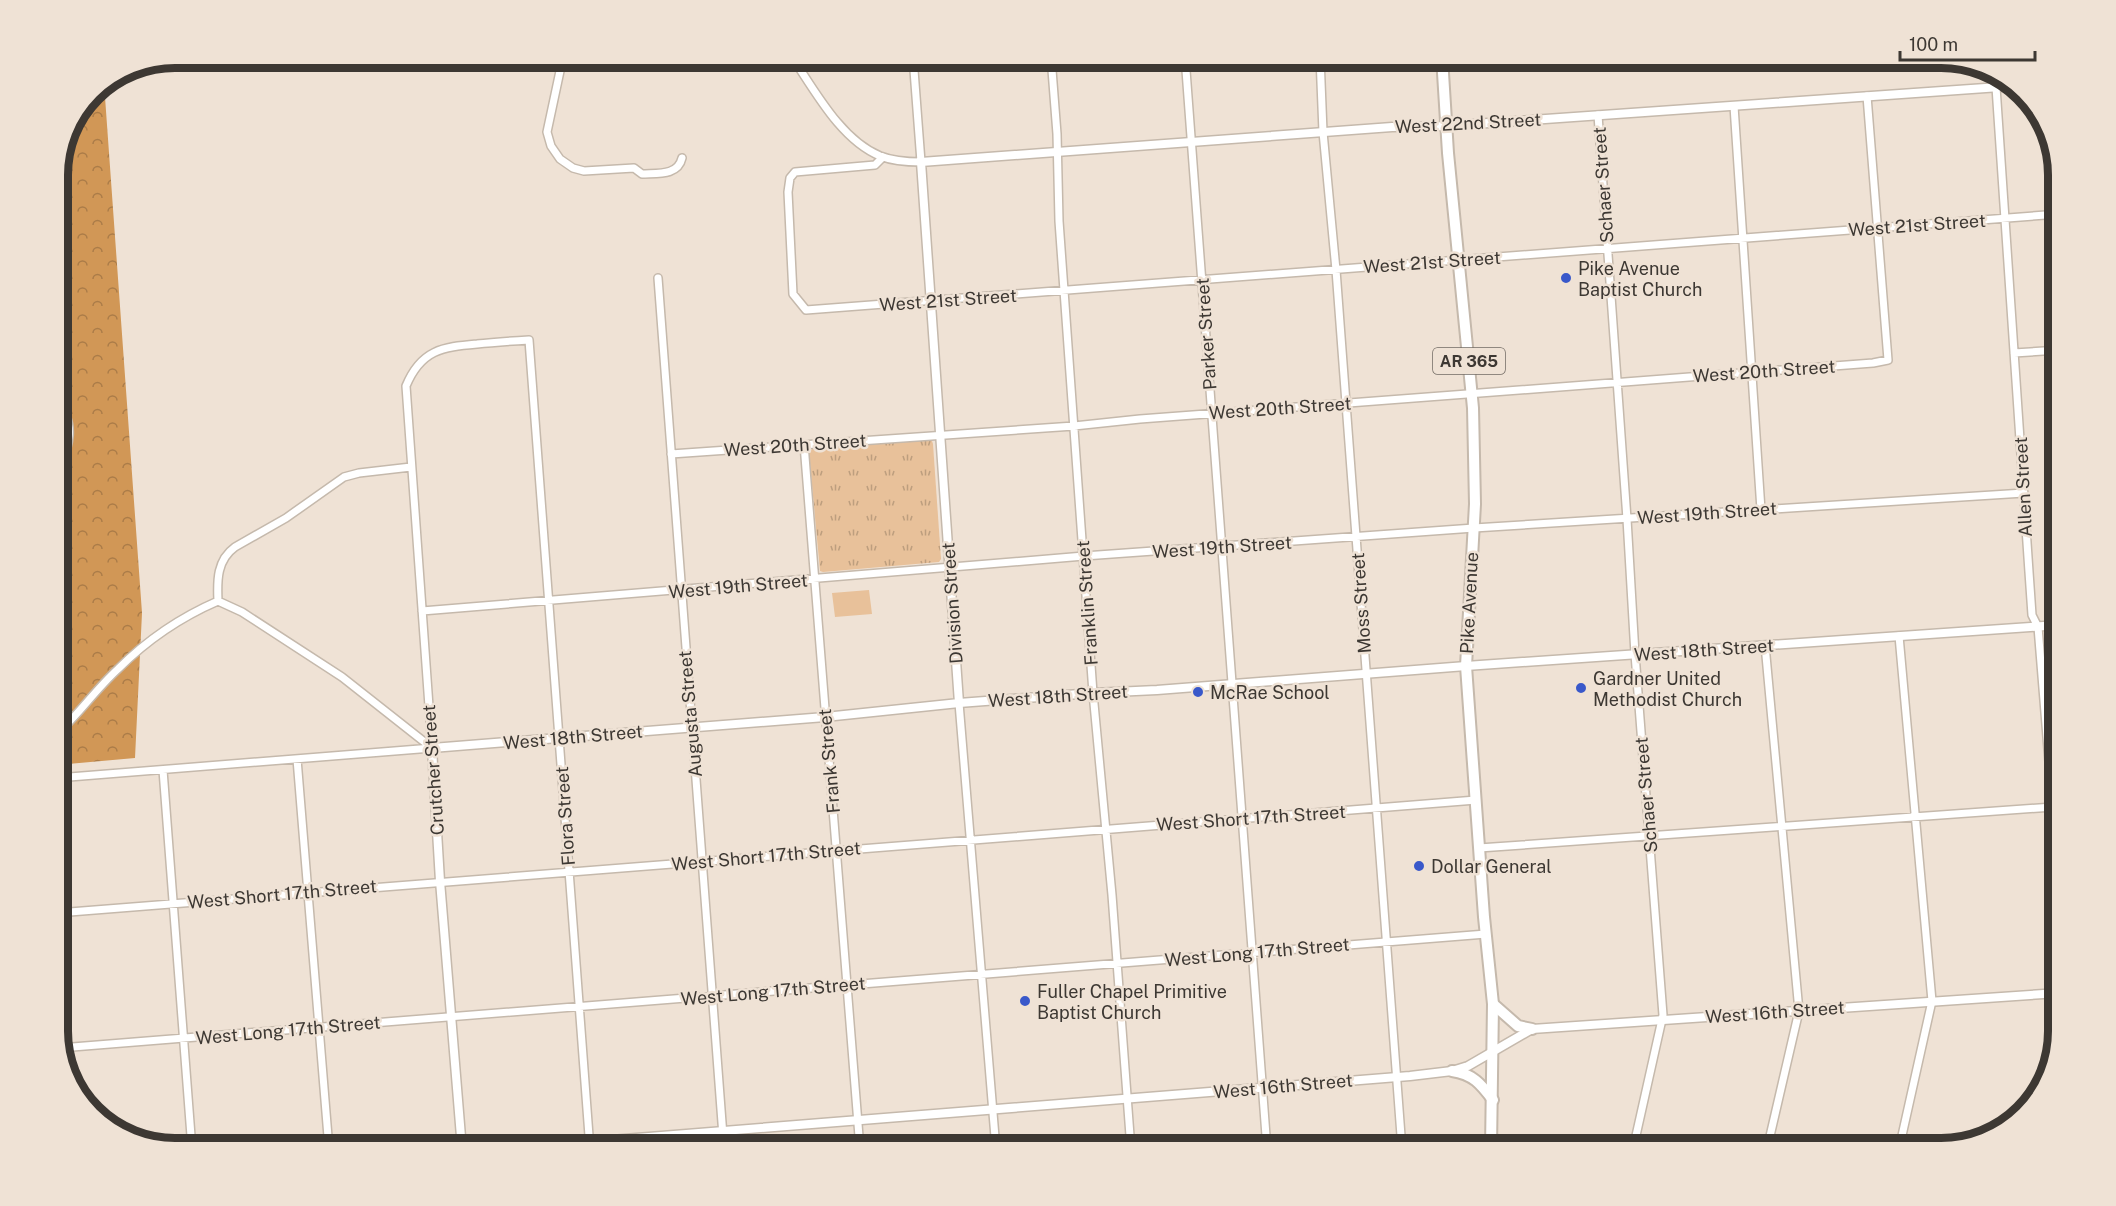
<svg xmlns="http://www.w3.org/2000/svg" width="2116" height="1206" font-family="'Public Sans',sans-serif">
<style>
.green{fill:#e8c19a}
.forest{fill:url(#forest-crowns)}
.park{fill:url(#park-tufts)}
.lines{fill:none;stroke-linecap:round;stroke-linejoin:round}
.minor-casing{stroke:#c5b9ac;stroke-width:10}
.tertiary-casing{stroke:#c5b9ac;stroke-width:11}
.secondary-casing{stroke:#c5b9ac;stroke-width:14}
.primary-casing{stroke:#c5b9ac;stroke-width:14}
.minor{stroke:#fff;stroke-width:7}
.tertiary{stroke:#fff;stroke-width:8}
.secondary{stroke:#fff;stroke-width:10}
.primary{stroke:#fff;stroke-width:10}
.poi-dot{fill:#3958ca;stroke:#efe2d5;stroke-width:2}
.labels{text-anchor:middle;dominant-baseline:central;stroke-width:5;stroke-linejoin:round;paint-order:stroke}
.shield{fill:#efe2d5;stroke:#726b64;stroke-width:1.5}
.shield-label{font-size:16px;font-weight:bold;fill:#3d3833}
.street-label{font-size:18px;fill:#3d3833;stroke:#efe2d5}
.poi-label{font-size:18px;fill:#3d3833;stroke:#efe2d5;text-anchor:start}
.rim{fill:none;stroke:#3d3833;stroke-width:8}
</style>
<defs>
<pattern id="forest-crowns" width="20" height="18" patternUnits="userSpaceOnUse" patternTransform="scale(1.5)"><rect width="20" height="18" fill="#d19756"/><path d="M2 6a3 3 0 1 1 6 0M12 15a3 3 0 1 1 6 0" fill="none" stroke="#ab7c48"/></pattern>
<pattern id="park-tufts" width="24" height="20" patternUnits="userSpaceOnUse" patternTransform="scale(1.5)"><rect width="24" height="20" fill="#e8c19a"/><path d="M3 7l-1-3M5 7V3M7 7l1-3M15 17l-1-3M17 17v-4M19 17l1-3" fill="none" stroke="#bd9e7e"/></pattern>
</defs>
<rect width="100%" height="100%" fill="#efe2d5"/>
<path class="green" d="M869,590L872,614L835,617L832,593Z"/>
<path class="forest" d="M104,83L142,613L135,758L57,765V167C66,132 72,104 104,83Z"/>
<path class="park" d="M928,440L932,441L933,444L941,559L939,562L823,572L820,571L809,453L812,449Z"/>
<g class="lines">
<g class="minor-casing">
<path id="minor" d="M563,57L547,132L551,146L560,159L573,168L584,171L634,168L642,174C657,173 678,176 682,158
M792,57C815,91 841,140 880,156C893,161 908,162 921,162L913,57
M1051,57L1057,134L1059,221L1093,693L1112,895L1131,1149
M1185,57L1267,1149
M1320,57L1323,132L1336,270L1402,1149
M1996,87L2029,572L2032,615L2038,627L2059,884
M1734,106L1761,510
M1598,115L1627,519L1635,654L1663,1015L1633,1149
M883,157L875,165L795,172L790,178L788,192L793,294L806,310L2059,214
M658,278L724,1149
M2014,353L2059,350
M57,404C80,425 65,454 57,479
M804,444L860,1149
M671,454L1074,426L1140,419L1873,363L1888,360L1867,96
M218,601C217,580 217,560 235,547L286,518L344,477L359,473L411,467
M422,611L1084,556L1474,528L2024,493
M1899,636L1932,1001L1899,1149
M1765,645L1799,1011L1767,1149
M959,703L996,1149
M57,734C79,714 96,689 118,669C147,640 181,617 218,601L242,612L342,677L432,748
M432,748L406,386C421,350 442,347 477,344C494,342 511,341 529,340L590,1149
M297,759L329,1149
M163,770L192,1149
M57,778L432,748
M1479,848L2053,807
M57,913L1476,800
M60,1048L1486,934"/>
</g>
<g class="tertiary-casing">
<path id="tertiary" d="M959,703L921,162L1392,127L1446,126L2014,86
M462,1149L440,881L432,748L825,717L959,703L1093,693L1157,690L1466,666L2059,625
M498,1149L1410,1076L1452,1071L1468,1066L1532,1029L2059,993"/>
</g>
<g class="secondary-casing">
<path id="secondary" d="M1493,1004L1518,1026L1532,1029
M1452,1071C1473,1074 1481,1084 1493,1100"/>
</g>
<g class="primary-casing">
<path id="primary" d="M1442,57L1448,153L1473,408L1475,504L1466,666L1484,917L1493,1004L1491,1149"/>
</g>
<use href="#minor" class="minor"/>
<use href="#tertiary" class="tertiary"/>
<use href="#secondary" class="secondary"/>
<use href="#primary" class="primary"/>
</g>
<g class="poi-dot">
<circle cx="1566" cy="278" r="6"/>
<circle cx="1581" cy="688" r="6"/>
<circle cx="1198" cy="692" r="6"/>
<circle cx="1419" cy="866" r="6"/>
<circle cx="1025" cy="1001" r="6"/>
</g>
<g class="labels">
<rect class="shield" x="1433" y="348" width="72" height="26" rx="4.5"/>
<g class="shield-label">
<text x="1469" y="361">AR 365</text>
</g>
<g class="street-label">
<text transform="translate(1468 123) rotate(-3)">West 22nd Street</text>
<text transform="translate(1603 185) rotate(-94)">Schaer Street</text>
<text transform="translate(1917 225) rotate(-4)">West 21st Street</text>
<text transform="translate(1432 262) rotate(-4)">West 21st Street</text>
<text transform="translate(948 300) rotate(-4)">West 21st Street</text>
<text transform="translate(1206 334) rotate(-94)">Parker Street</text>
<text transform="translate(1764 371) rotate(-4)">West 20th Street</text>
<text transform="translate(1280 408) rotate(-4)">West 20th Street</text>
<text transform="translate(795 445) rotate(-4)">West 20th Street</text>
<text transform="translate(2023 487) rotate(-93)">Allen Street</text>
<text transform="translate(1707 513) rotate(-4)">West 19th Street</text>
<text transform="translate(1222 547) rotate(-4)">West 19th Street</text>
<text transform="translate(738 586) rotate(-5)">West 19th Street</text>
<text transform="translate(952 603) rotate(-94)">Division Street</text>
<text transform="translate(1087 603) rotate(-94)">Franklin Street</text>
<text transform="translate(1361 603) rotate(-94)">Moss Street</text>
<text transform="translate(1469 603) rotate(-87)">Pike Avenue</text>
<text transform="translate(1704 650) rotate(-4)">West 18th Street</text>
<text transform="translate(1058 696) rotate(-4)">West 18th Street</text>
<text transform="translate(690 714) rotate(-95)">Augusta Street</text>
<text transform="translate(573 737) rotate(-5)">West 18th Street</text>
<text transform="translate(829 761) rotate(-95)">Frank Street</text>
<text transform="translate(433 770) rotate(-94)">Crutcher Street</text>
<text transform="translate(1646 795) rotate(-95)">Schaer Street</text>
<text transform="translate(565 816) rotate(-94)">Flora Street</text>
<text transform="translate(1251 818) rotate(-4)">West Short 17th Street</text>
<text transform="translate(766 856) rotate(-5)">West Short 17th Street</text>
<text transform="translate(282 894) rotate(-5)">West Short 17th Street</text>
<text transform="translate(1257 952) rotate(-5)">West Long 17th Street</text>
<text transform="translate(773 991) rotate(-5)">West Long 17th Street</text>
<text transform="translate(1775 1012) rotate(-4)">West 16th Street</text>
<text transform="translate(288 1030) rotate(-5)">West Long 17th Street</text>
<text transform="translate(1283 1086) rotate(-5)">West 16th Street</text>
</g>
<g class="poi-label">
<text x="1578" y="268">Pike Avenue<tspan x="1578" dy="21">Baptist Church</tspan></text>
<text x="1593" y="678">Gardner United<tspan x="1593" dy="21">Methodist Church</tspan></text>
<text x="1210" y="692">McRae School</text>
<text x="1431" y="866">Dollar General</text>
<text x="1037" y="991">Fuller Chapel Primitive<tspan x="1037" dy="21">Baptist Church</tspan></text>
</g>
</g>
<path d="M0 0H2116V1206H0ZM175 68H1941A107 107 0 0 1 2048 175V1031A107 107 0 0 1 1941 1138H175A107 107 0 0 1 68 1031V175A107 107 0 0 1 175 68Z" fill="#efe2d5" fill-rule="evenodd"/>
<path class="rim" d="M175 68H1941A107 107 0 0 1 2048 175V1031A107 107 0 0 1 1941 1138H175A107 107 0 0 1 68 1031V175A107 107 0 0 1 175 68Z"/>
<path d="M1900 51v9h135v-9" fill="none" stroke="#3d3833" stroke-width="3"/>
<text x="1909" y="51" font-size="18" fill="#3d3833" stroke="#efe2d5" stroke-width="4.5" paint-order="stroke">100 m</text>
</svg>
